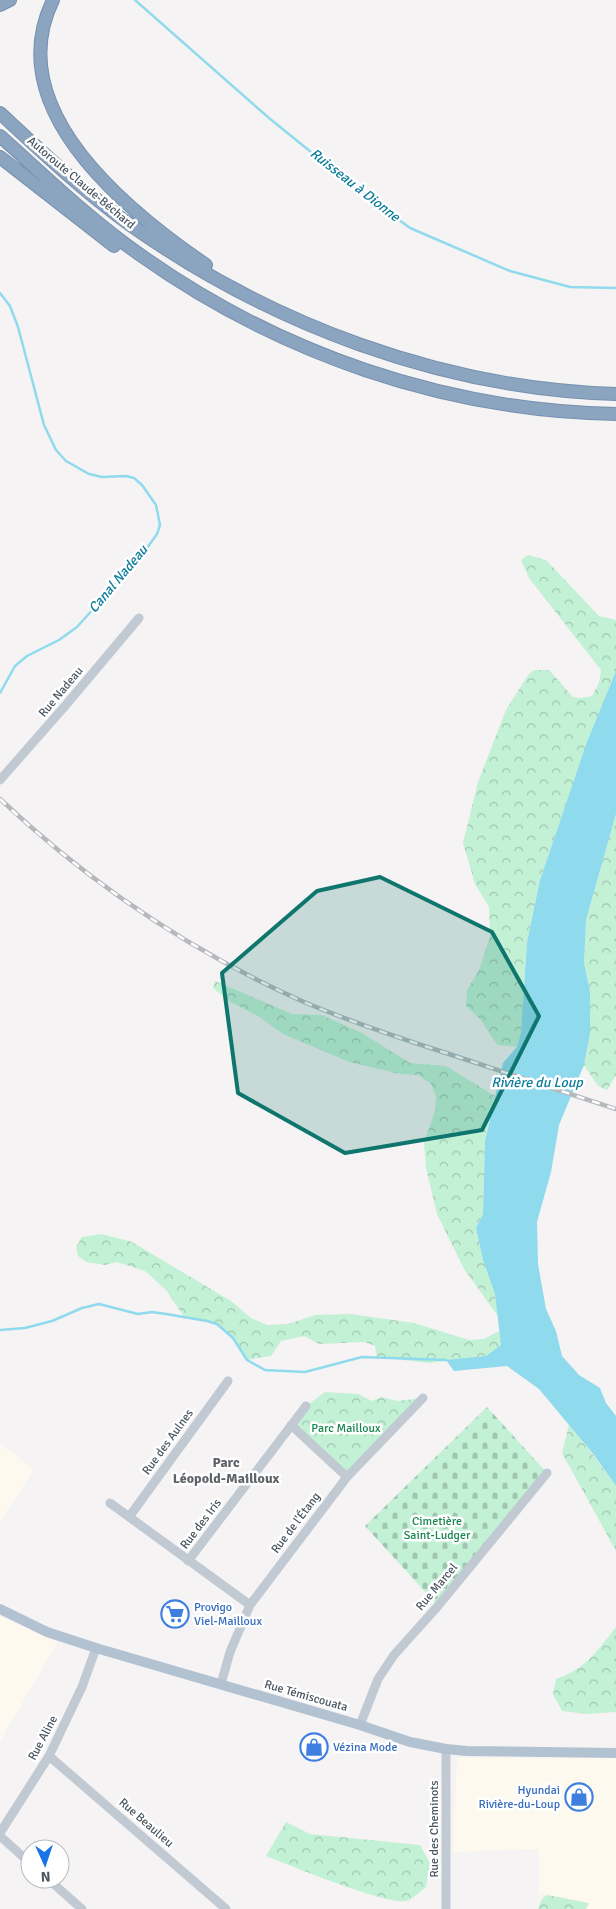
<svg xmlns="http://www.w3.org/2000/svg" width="616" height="1909" font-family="Signika,sans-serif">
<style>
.commercial{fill:#fdf9ef}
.forest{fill:url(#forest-crowns)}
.cemetery{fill:url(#cemetery-stones)}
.water{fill:#90daee}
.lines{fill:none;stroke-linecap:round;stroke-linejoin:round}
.stream{stroke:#90daee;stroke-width:2.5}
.highway-casing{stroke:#7690ad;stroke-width:14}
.minor{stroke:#c1cad2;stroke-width:9}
.major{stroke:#b3c2d1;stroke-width:10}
.highway{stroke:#8ba5c1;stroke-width:12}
.rail-casing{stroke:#b5b8bd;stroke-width:4.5}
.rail{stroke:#fff;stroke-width:2.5;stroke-dasharray:8;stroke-linecap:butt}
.marked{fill:#0f766e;fill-opacity:0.2;stroke:#0f766e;stroke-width:4;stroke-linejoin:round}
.labels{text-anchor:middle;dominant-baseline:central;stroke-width:5;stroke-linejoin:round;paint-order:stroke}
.street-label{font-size:12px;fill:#4a5661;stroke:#fff}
.park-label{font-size:12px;fill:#17864f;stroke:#fff}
.shop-label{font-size:12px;fill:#366cbe;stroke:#fff;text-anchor:start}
.water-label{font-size:14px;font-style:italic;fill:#0c7c9b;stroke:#fff}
.neighbourhood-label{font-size:14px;font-weight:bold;fill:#5f6368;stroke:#fff}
</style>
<defs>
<pattern id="forest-crowns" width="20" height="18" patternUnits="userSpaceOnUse" patternTransform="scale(1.25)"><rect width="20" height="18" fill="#c3f1d5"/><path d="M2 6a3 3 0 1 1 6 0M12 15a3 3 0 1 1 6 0" fill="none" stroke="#a0c6b0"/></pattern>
<pattern id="cemetery-stones" width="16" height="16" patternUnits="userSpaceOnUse" patternTransform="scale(1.25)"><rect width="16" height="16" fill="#c3f1d5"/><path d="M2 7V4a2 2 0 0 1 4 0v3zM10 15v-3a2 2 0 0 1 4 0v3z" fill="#a0c6b0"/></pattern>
</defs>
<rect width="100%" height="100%" fill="#f5f3f3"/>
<path class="commercial" d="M0,1444L34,1469L0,1522Z
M0,1616L58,1642L0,1741Z
M457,1758H616V1909H586L588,1903L539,1893V1849L453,1852Z"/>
<path class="forest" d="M528,555L546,560L599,616L616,620V671L587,743L540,880L527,942L521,1032L517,1047L497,1045L480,1019L466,1006L467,990L479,970L490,936L489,907L475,884L463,843L478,782L506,710L528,675L534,670H549L573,697L581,698L592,696L599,683L601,670L529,578L521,560Z
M616,814V1075L607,1090L598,1086L584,1065L590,1034V991L584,963L586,920Z
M215,981L292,1014L322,1015L362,1033L410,1063L446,1066L495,1096L485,1141L483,1214L476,1228L483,1260L495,1294L498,1316L464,1269L437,1214L426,1168L424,1143L435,1111L436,1096L431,1084L418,1075L400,1074L349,1062L283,1034L258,1016L229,1001L213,988Z
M102,1234L132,1242L231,1301L251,1318L267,1325L288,1324L315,1315L351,1314L414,1323L469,1340L484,1339L499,1331L502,1345L486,1356L429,1363L377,1357L375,1346L365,1342L319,1344L304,1336L281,1341L271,1356L247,1360C227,1329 223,1323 185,1318L166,1290L145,1271L117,1262L105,1265L86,1262L78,1256L76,1247L82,1237Z
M325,1392L358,1394L372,1401L382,1397L397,1401L423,1398L347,1477L291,1425L306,1406Z
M569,1425L594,1456L616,1486V1551L562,1453Z
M616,1627V1712L586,1714L562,1711L553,1694L556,1679C586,1669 597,1651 616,1627Z
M286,1822L310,1834L420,1845L430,1863L426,1887C420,1891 413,1899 407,1901C385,1905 292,1866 266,1856Z
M547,1895L589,1903L586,1909H538L542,1899Z"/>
<path class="cemetery" d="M487,1407L547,1473L438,1606L365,1526Z"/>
<path class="water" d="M616,671V814L586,920L584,963L590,991V1034L584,1065L559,1125L551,1172L537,1222L538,1264L546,1309L556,1331L562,1356L579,1375L600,1388L606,1403L616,1416V1486L594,1455L539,1389L507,1366L454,1371L446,1360L486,1356L501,1345L495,1294L483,1260L476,1228L483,1214L485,1141L503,1063L517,1047L521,1032L527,942L540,880L587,742Z"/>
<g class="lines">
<path class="stream" d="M135,0L269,118L348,182L410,228L510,271L570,287L616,288
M0,293L10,306L18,327L44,425L56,450L66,461L89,474L102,477L126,476L134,478L142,485L156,505L160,525L157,534L142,555L77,627L59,640L27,656L15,666L0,693
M0,1330L25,1328L52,1321L82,1308L99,1304L138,1314L152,1312L166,1314L207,1321L217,1324L233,1338L247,1360L265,1370L305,1372L362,1357L446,1360"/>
<g class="highway-casing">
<path id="highway" d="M53,0C0,109 127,211 206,265
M0,5L10,0
M0,113C42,152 83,191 129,224C270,324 442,389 616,394
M0,136C45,176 89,219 139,254C278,353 444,411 616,414
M0,157L114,246"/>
</g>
<path class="minor" d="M0,780L65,706L139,618
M291,1425L347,1477
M110,1503L250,1605
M129,1517L228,1381
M188,1561L306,1406
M221,1684L230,1652L250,1605L347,1477L423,1398
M360,1725L378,1679L394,1655L438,1606L547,1473
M49,1756L226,1909
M0,1833L49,1756L82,1687L96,1648
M0,1836L30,1863
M48,1879L82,1909
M446,1909V1749"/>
<path class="major" d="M0,1609L47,1632L96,1648L360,1725L410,1742L446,1749L467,1751L616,1753"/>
<use href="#highway" class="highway"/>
<g class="rail-casing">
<path id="rail" d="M0,799C89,883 192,952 304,1002C349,1021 396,1037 443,1052C501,1071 558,1090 616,1109"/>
</g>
<use href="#rail" class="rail"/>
</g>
<path class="marked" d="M380,877L492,932L539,1016L482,1130L345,1153L238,1093L222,973L317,891Z"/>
<defs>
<g id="supermarket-ring" transform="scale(1.4375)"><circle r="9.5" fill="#fff" stroke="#3f7fe0" stroke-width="1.5"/><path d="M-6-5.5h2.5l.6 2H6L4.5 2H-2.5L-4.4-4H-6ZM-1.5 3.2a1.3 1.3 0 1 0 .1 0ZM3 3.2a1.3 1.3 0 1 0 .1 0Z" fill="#3f7fe0"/></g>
<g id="shop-ring" transform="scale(1.4375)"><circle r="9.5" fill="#fff" stroke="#3f7fe0" stroke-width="1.5"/><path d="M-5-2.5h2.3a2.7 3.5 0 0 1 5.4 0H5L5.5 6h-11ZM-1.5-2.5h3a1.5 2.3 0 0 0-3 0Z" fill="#3f7fe0"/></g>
</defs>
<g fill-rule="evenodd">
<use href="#supermarket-ring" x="175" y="1614"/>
<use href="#shop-ring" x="314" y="1747"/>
<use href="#shop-ring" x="579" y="1797"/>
</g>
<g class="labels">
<g class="street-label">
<text transform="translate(81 183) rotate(40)">Autoroute Claude-Béchard</text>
<text transform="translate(61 692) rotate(-50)">Rue Nadeau</text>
<text transform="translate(168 1442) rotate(-54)">Rue des Aulnes</text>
<text transform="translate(296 1523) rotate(-53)">Rue de l'Étang</text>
<text transform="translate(201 1524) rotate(-53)">Rue des Iris</text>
<text transform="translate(437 1587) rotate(-50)">Rue Marcel</text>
<text transform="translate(306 1696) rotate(16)">Rue Témiscouata</text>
<text transform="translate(43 1738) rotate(-62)">Rue Aline</text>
<text transform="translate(146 1823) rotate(41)">Rue Beaulieu</text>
<text transform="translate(434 1829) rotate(-90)">Rue des Cheminots</text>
</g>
<g class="park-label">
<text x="346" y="1428">Parc Mailloux</text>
<text x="437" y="1521">Cimetière<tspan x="437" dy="14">Saint-Ludger</tspan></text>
</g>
<g class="shop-label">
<text x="194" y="1607">Provigo<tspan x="194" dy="14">Viel-Mailloux</tspan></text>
<text x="333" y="1747">Vézina Mode</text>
<text x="560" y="1790" text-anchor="end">Hyundai<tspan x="560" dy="14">Rivière-du-Loup</tspan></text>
</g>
<g class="water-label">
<text transform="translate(355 185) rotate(38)">Ruisseau à Dionne</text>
<text transform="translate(118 579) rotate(-50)">Canal Nadeau</text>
<text x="537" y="1082">Rivière du Loup</text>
</g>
<g class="neighbourhood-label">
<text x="226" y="1462">Parc<tspan x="226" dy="16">Léopold-Mailloux</tspan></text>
</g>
</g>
<g transform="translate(45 1864) rotate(177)"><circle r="24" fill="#ffffff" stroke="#b7bbc0"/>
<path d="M0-4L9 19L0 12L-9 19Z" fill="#1a73e8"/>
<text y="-8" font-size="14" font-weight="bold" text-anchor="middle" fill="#4a5661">N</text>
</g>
</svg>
